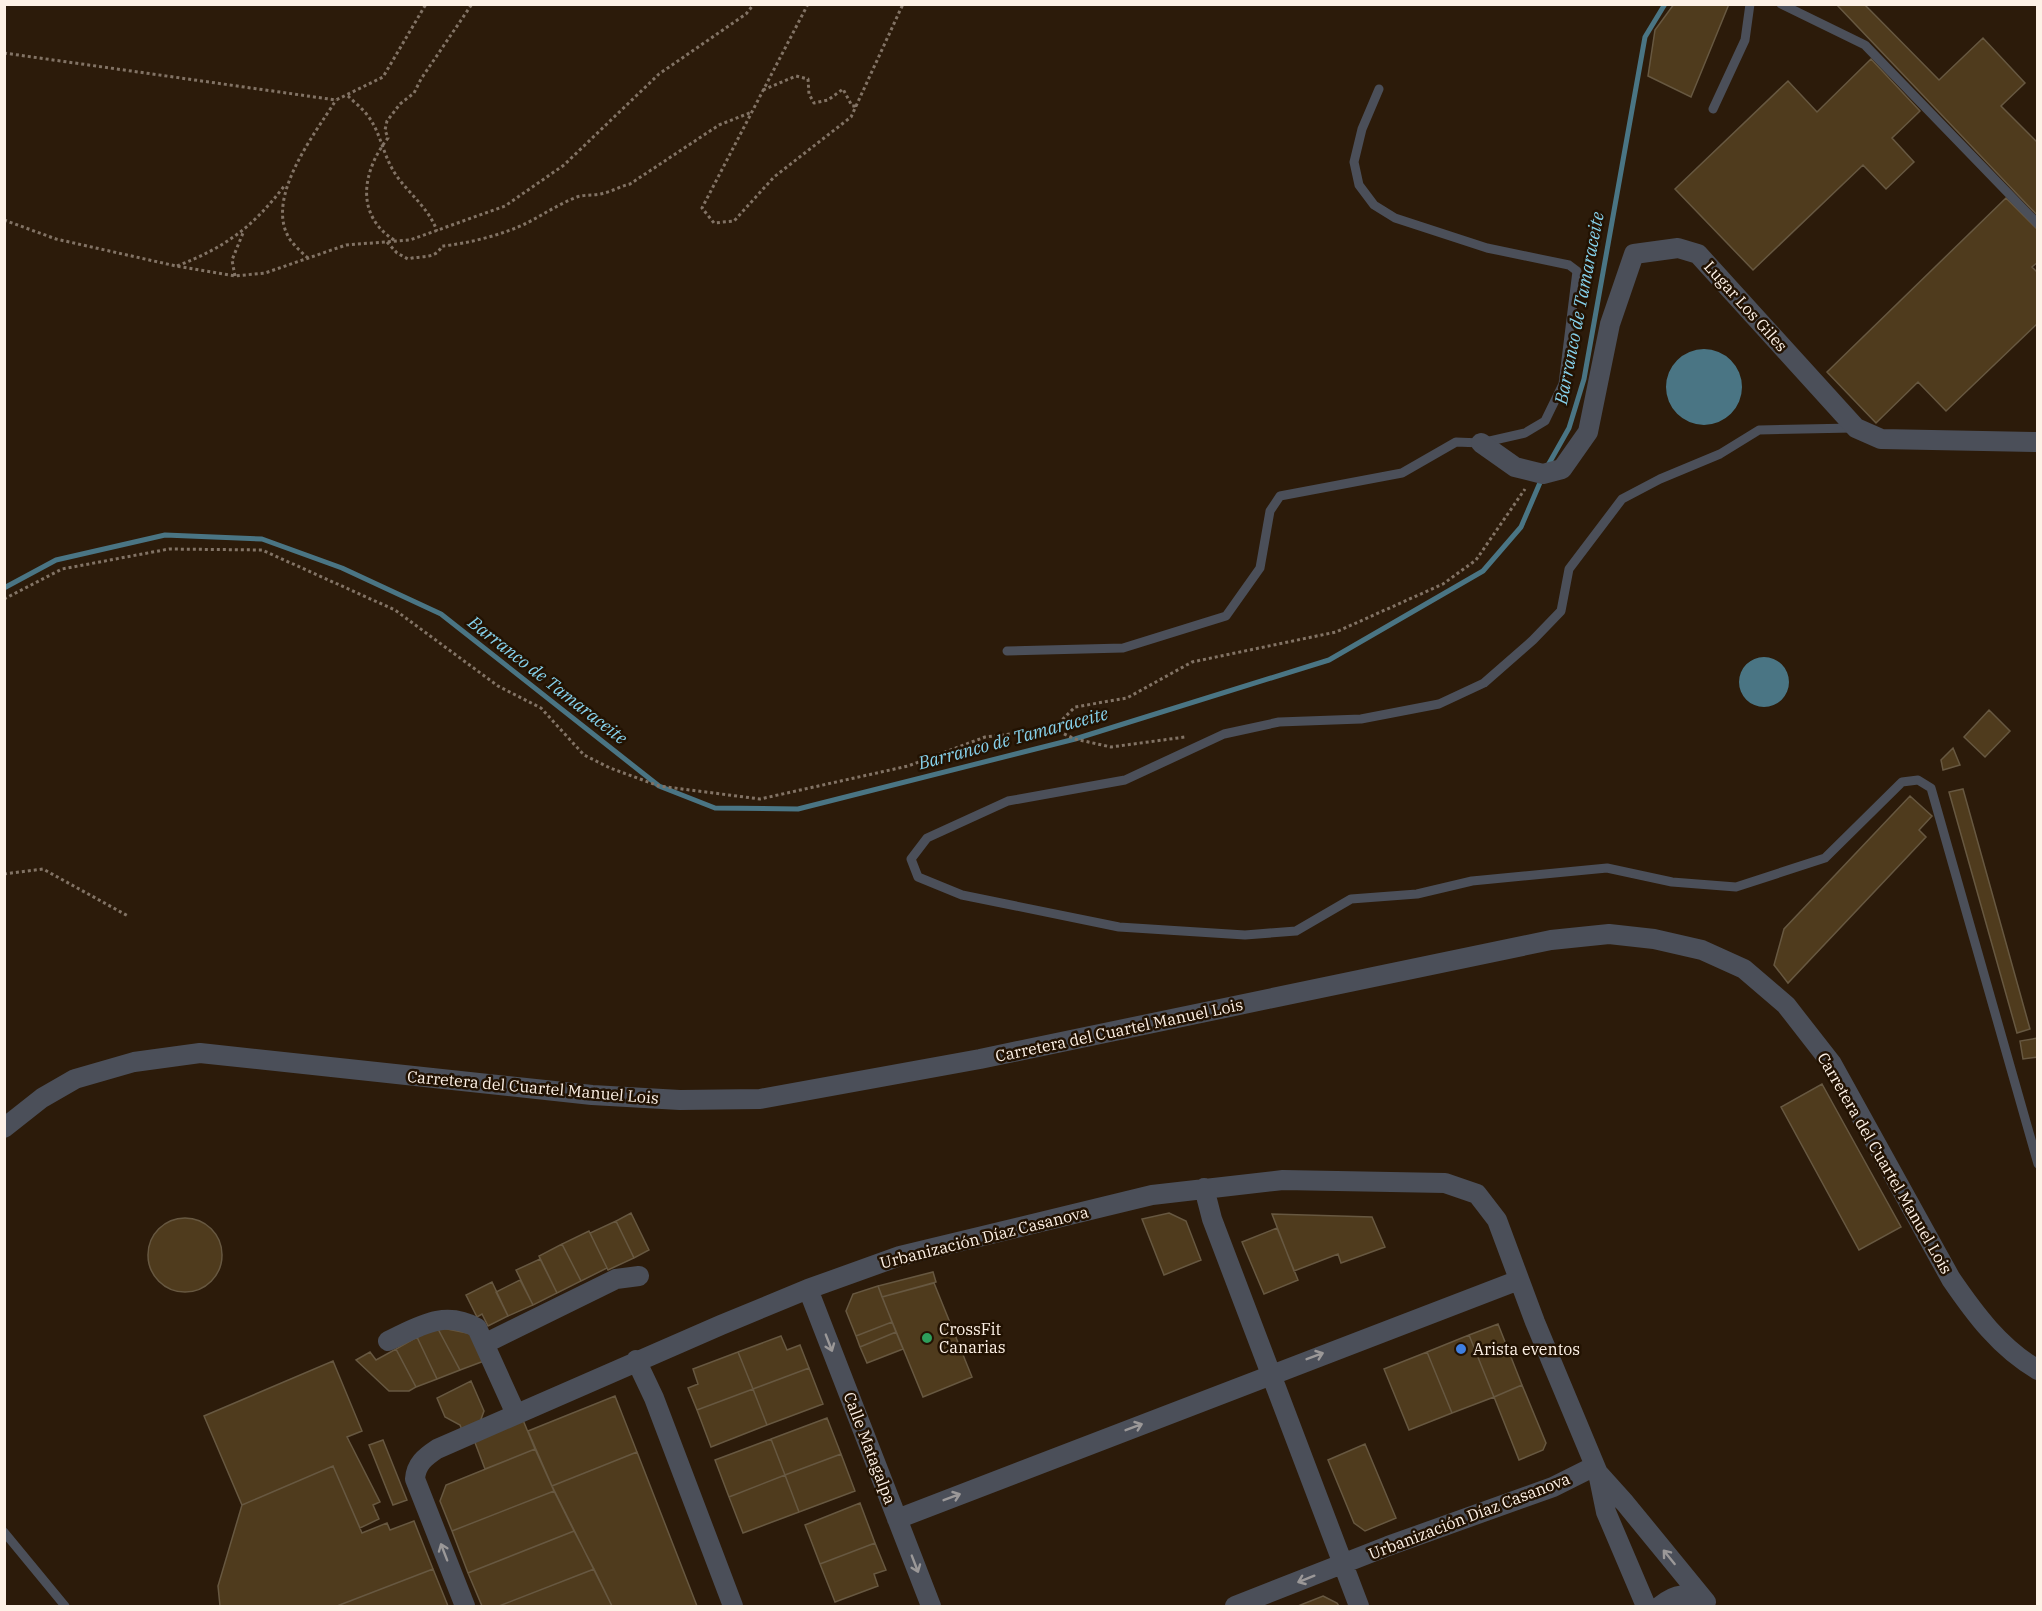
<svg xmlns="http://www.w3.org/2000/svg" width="2042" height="1611" font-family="'IBM Plex Serif',serif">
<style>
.water{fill:#4a7584}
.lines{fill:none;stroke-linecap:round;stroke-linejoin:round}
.stream{stroke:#4a7584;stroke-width:5}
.building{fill:#4f3b1d;stroke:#675841;stroke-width:1.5}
.path{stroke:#827365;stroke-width:3;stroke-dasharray:3 3;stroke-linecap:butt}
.lane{stroke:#4b4f59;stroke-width:9}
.street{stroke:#4b4f59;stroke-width:20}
.oneway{stroke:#9b9898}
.leisure-dot{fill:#2e9e5b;stroke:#221202;stroke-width:2}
.shop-dot{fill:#3f7fe0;stroke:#221202;stroke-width:2}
.labels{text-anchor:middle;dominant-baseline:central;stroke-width:5;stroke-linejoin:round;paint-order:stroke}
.street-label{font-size:16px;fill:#fdf1e6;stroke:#221202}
.poi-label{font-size:16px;fill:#fdf1e6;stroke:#221202;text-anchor:start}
.water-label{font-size:18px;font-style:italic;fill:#86d1eb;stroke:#221202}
</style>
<rect width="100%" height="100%" fill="#2c1b0a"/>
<path class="water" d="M1666 387a38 38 0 1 1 76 0a38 38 0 1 1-76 0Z
M1739 682a25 25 0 1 1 50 0a25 25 0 1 1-50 0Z"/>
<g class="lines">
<path class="stream" d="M1547,467L1569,428L1584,379L1645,37L1665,4
M4,588L56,560L165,535L262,539L342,568L441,614L659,786L715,808L798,809L1075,739L1329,660L1483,571L1521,527L1542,478"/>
</g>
<path class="building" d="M1674,4H1729L1691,97L1648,76L1655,30Z
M1836,4H1864L1939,80L1983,38L2025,83L2001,106L2038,143V216Z
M1871,59L1920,111L1892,138L1914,162L1886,189L1863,165L1753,270L1675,189L1788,81L1817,112Z
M2006,198L2038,230V262L2032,267L2038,273V323L1946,411L1918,382L1876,423L1827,372Z
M1989,710L2010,731L1985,757L1964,737Z
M1953,748L1960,765L1943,770L1941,760Z
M1963,789L2030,1029L2017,1033L1949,792Z
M1910,796L1932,816L1919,830L1926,837L1788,983L1774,965L1784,929Z
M2038,1038V1057L2023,1059L2020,1041Z
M1822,1084L1901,1227L1859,1250L1781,1107Z
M631,1213L649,1250L634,1258L616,1221Z
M1169,1213L1186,1221L1201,1260L1164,1275L1142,1219Z
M1272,1214L1372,1217L1385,1247L1341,1263L1338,1254L1294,1271Z
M148 1255a37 37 0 1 1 74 0a37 37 0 1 1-74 0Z
M616,1221L634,1258L608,1270L590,1233Z
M1277,1228L1298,1280L1264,1294L1242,1242Z
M589,1231L607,1268L581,1281L562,1244Z
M562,1244L581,1281L557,1293L539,1256Z
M540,1259L557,1293L533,1305L516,1270Z
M933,1272L936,1282L882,1297L878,1286Z
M520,1280L533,1305L508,1316L496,1292Z
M492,1282L508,1316L488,1326L482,1314L477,1317L466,1295Z
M934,1283L972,1377L923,1397L882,1297Z
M878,1286L892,1322L856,1336L846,1311L853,1294Z
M892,1322L896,1332L860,1347L856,1336Z
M1498,1324L1522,1385L1494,1397L1469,1335Z
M437,1327L472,1334L484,1361L460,1370Z
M437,1327L460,1370L437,1379L417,1337Z
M896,1332L903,1349L867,1363L860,1347Z
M1469,1335L1494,1397L1452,1413L1427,1352Z
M781,1336L787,1350L800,1345L809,1368L753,1389L738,1352Z
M417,1337L437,1379L416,1387L396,1349Z
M396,1349L416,1387L409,1391H389L356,1360L370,1352L376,1360Z
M738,1352L753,1389L697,1410L688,1388L698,1384L693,1369Z
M1427,1352L1452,1413L1409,1430L1384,1369Z
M333,1361L362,1431L347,1437L380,1502L373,1505L379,1519L360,1528L333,1466L242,1505L204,1416Z
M809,1368L823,1404L767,1425L753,1389Z
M471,1381L484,1411L480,1422L462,1430L460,1425L445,1417L437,1398Z
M1522,1385L1546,1443L1543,1450L1519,1460L1494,1397Z
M753,1389L767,1425L711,1447L697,1410Z
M615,1396L637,1452L552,1486L528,1431Z
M827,1418L841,1454L785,1475L771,1439Z
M523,1420L535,1449L485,1469L474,1440Z
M771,1439L785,1475L729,1497L715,1460Z
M383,1440L407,1500L393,1505L369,1445Z
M1365,1444L1396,1518L1365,1531L1354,1523L1328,1460Z
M535,1449L554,1491L452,1531L440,1501L446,1485Z
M637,1452L697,1606H612L552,1486Z
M841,1454L855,1491L799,1512L785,1475Z
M333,1466L362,1533L387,1523L390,1530L414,1521L433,1569L337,1606H220L218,1586L242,1505Z
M785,1475L799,1512L743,1533L729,1497Z
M554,1491L574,1531L468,1573L452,1531Z
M860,1503L875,1543L820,1564L805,1525Z
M574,1531L594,1569L499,1606H482L468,1573Z
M875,1543L886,1570L874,1574L878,1586L835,1602L820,1564Z
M433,1569L448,1606H337Z
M594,1569L612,1606H499Z
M1323,1596L1337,1603L1339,1606H1298Z"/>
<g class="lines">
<path class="path" d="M808,4L702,208L714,223L734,221L774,177L851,117L903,4
M4,53L336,100L383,77L426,4
M763,90L796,76L808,79L809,94L814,103L828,100L843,89L852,106H856
M348,96C354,102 362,108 368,116C381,133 383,156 396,175C410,195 428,207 437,231
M4,220L56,239L176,266L235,276L265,273L346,245L410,240L505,206L564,165L659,74L746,14L754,4
M394,240C354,214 363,170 388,138L385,130L387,121L400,104L414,93L421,79L472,4
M387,242L397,253L408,259C422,255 435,260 442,246C467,244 505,234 527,223C544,214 559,204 577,197C586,194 596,196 604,193C613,191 621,186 630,184L719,125L752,112
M308,258C302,253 296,247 291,241C262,200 315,134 336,100
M177,266C226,247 253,227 285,185
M235,276L232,260L243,233
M4,599L62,569L169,549L262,550L395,610L498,686L541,708L584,755L610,768L659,786L760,799L908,766L985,737L1053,729L1075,707L1127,698L1192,662L1336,632L1443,584L1476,560L1525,489
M1053,729L1075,739L1111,747L1185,737
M4,874L43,869L128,916"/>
<path class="lane" d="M1781,4L1865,45L2038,224
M1713,109L1745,40L1750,4
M1853,428L1759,430L1720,454L1660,479L1622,499L1569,569L1561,611L1533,640L1484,683L1439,704L1361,719L1279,722L1224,734L1125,780L1008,801L927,838L911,859L918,877L962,895L1119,927L1245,935L1296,931L1351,899L1417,894L1472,881L1607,868L1672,882L1736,887L1825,858L1902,782L1918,780L1931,788L2038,1164
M1007,651L1123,648L1226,616L1260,568L1270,511L1280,496L1402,473L1456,442L1481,443L1525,433L1545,421L1563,384L1577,271L1569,265L1487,248L1395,218L1374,205L1359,185L1354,162L1362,129L1379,89
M4,1532L65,1606"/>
<path class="street" d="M1481,443L1515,467L1543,474L1562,469L1588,432L1610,324L1634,254L1678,248L1698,254L1856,428L1881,439L2038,442
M4,1128L42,1098L75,1079L134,1062L200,1053L592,1095L680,1100L760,1099L980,1059L1551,940L1609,934L1654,939L1702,950L1744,969L1786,1005L1832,1064L1951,1279C1975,1314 2000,1348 2038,1370
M1204,1188L1212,1219L1359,1606
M808,1289L931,1606
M388,1341C418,1327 444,1309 477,1328L516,1414
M486,1343L616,1279L639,1276
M636,1360L654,1398L733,1606
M1598,1473L1625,1503L1706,1602
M897,1519L1519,1280
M465,1606L415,1479C416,1464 425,1457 437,1449L721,1325L808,1289L900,1256L1152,1195L1283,1180L1445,1183L1477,1194L1497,1220L1535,1322L1598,1473L1606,1512L1646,1606
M1235,1606L1388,1546L1553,1487L1595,1466
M1660,1606C1676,1593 1686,1592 1705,1602"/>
</g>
<defs><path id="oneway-shaft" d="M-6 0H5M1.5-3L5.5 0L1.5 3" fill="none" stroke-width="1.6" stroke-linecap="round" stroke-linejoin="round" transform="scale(1.5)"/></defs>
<g class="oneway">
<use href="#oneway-shaft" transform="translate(829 1343) rotate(69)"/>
<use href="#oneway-shaft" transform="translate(1315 1356) rotate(-21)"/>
<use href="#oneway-shaft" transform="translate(1134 1427) rotate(-21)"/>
<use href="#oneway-shaft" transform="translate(952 1497) rotate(-21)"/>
<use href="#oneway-shaft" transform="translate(444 1552) rotate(-111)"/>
<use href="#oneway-shaft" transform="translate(1669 1557) rotate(-129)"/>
<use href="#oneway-shaft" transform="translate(915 1564) rotate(69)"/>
<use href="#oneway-shaft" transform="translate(1306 1579) rotate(158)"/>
</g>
<circle class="leisure-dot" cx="927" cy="1338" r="6"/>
<circle class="shop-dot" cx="1461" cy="1349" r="6"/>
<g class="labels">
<g class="street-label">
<text transform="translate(1746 306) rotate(48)">Lugar Los Giles</text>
<text transform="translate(1119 1030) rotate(-12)">Carretera del Cuartel Manuel Lois</text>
<text transform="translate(533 1087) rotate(5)">Carretera del Cuartel Manuel Lois</text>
<text transform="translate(1885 1163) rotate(60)">Carretera del Cuartel Manuel Lois</text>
<text transform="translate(984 1237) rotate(-14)">Urbanización Díaz Casanova</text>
<text transform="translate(870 1448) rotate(69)">Calle Matagalpa</text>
<text transform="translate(1469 1516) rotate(-21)">Urbanización Díaz Casanova</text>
</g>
<g class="poi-label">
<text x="939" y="1329">CrossFit<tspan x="939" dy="18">Canarias</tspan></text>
<text x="1473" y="1349">Arista eventos</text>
</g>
<g class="water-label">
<text transform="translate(1579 308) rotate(-79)">Barranco de Tamaraceite</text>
<text transform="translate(548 680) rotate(38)">Barranco de Tamaraceite</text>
<text transform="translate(1013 738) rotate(-15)">Barranco de Tamaraceite</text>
</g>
</g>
<rect width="2042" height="1611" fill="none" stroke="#fdf1e6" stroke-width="12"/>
</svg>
